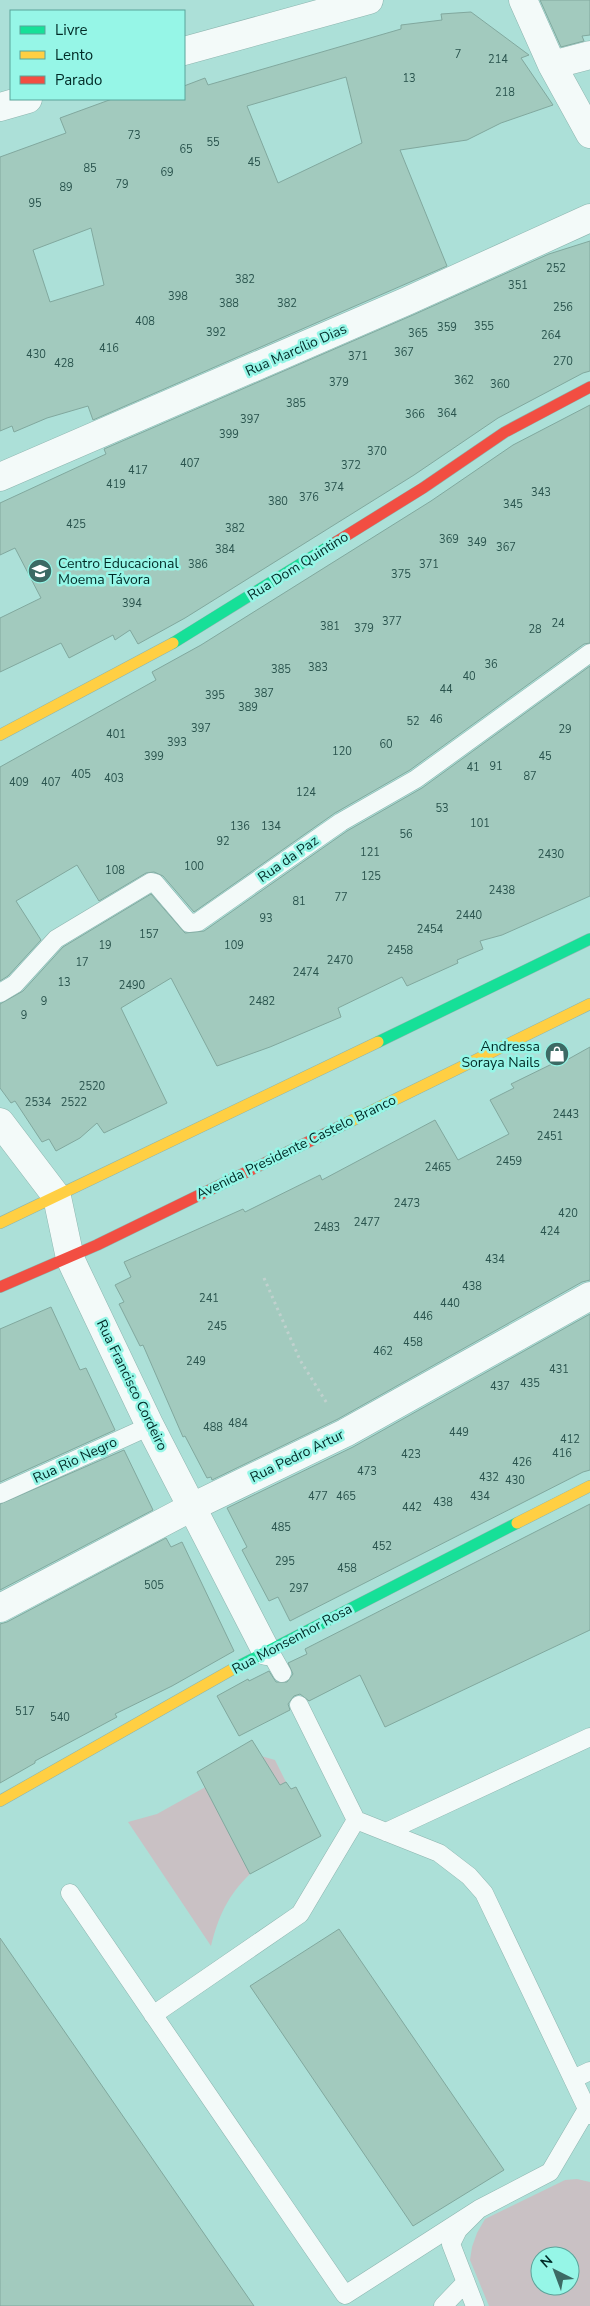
<svg xmlns="http://www.w3.org/2000/svg" width="590" height="2306" font-family="'Nunito Sans',sans-serif">
<style>
.green{fill:#c9c1c4;fill-rule:evenodd}
.building{fill:#a2cabe;stroke:#81a89e;fill-rule:evenodd}
.lines{fill:none;stroke-linecap:round;stroke-linejoin:round}
.lane-casing{stroke:#8cb5af;stroke-width:19}
.street-casing{stroke:#8cb5af;stroke-width:29}
.fast-casing{stroke:#8cb5af;stroke-width:12}
.slow-casing{stroke:#8cb5af;stroke-width:12}
.jam-casing{stroke:#8cb5af;stroke-width:12}
.path{stroke:#c0d1ce;stroke-width:3;stroke-dasharray:2.5 4;stroke-linecap:butt}
.lane{stroke:#f3faf9;stroke-width:18}
.street{stroke:#f3faf9;stroke-width:28}
.fast{stroke:#16e098;stroke-width:11}
.slow{stroke:#ffcf43;stroke-width:11}
.jam{stroke:#f24e42;stroke-width:11}
.labels{text-anchor:middle;dominant-baseline:central;stroke-width:5;stroke-linejoin:round;paint-order:stroke}
.number-label{font-size:11px;fill:#29534d}
.street-label{font-size:14px;fill:#002a26;stroke:#96f6e7}
.poi-label{font-size:14px;fill:#002a26;stroke:#96f6e7;text-anchor:start}
</style>
<rect width="100%" height="100%" fill="#ace0d8"/>
<path class="green" d="M261,1756L275,1760L286,1782L221,1817L250,1874C228,1895 218,1917 211,1946L128,1822L157,1814Z
M577,2179L590,2182V2306H489L470,2260L472,2247L477,2233L485,2219L565,2180ZM540,2256H570V2286H540Z"/>
<path class="building" d="M540,0H590V35L582,36L584,41L561,47Z
M471,12L529,55L521,58L553,105L501,123L467,140L400,150L447,266L93,420L88,406L47,418L14,432L12,426L0,431V157L66,133L60,118L112,99H184V86L205,78L208,85L401,29V25L442,20L441,14ZM346,77L362,143L278,183L247,106ZM91,228L104,285L50,302L33,250Z
M590,241V371L583,373L498,418L414,475L185,618L138,644L130,630L115,640L113,635L69,658L61,643L0,672V618L41,598L15,548L0,555V503L106,454L104,449L413,315L549,254Z
M590,405V643L584,644L410,770L335,813L194,912L163,876L154,872L146,873L99,901L77,865L16,901L41,940L8,976L0,981V767L156,680L152,672L201,645L431,501L513,445Z
M590,666V896L502,935L480,941L483,949L457,960L458,963L407,986L402,977L338,1008L341,1017L270,1047L217,1066L171,978L121,1008L167,1103L104,1133L97,1123L80,1138L56,1151L49,1139L42,1142L15,1101L11,1103L0,1088V1004L23,991L63,947L151,894L185,933L204,931L347,831L422,788Z
M590,1047V1280L582,1282L338,1419L212,1480L211,1477L207,1478L185,1436L183,1437L143,1345L140,1346L119,1304L124,1302L115,1285L131,1277L124,1262L243,1209L245,1212L320,1175L322,1180L435,1120L458,1160L509,1134L490,1100L514,1088L511,1084L554,1063L556,1066Z
M51,1307L80,1370L86,1368L115,1430L0,1482V1329Z
M590,1314V1470L583,1472L290,1621L278,1597L269,1601L242,1550L247,1547L227,1508L353,1447Z
M124,1450L153,1510L0,1590V1504Z
M590,1504V1630L385,1727L360,1675L309,1701L300,1694L294,1696L288,1704L290,1710L239,1736L217,1696L248,1679L249,1681L269,1671L276,1682H287L293,1674L288,1663L307,1654L305,1649Z
M166,1538L171,1547L182,1542L234,1651L172,1686L115,1714L117,1717L35,1761V1763L0,1783V1624L7,1622Z
M252,1740L280,1785L286,1782L291,1789L296,1787L321,1836L250,1874L197,1772Z
M339,1929L504,2170L413,2226L250,1986Z
M0,1938L254,2306H0Z"/>
<g class="lines">
<g class="lane-casing">
<path id="lane" d="M0,993L15,984L56,939L151,882L155,883L189,923L198,922L341,822L416,779L590,653
M0,1494L150,1426
M269,1650L282,1673
M299,1705L356,1820L439,1853L469,1876L484,1893L590,2115
M386,1832L590,1737
M70,1893L345,2295L479,2209
M153,2015L300,1914L356,1820
M573,2079L590,2071
M443,2306L466,2282
M475,2306L451,2244L458,2230L479,2209L550,2172L587,2109"/>
</g>
<g class="street-casing">
<path id="street" d="M523,0L552,65L590,134
M184,51L369,0
M552,65L590,55
M0,107L28,99
M0,477L407,301L590,218
M0,1122L57,1197L70,1258L76,1271L150,1426L266,1651
M0,1608L192,1507L345,1433L590,1296"/>
</g>
<g class="fast-casing">
<path id="fast" d="M173,643L336,542
M378,1042L590,939
M233,1669L517,1523"/>
</g>
<g class="slow-casing">
<path id="slow" d="M0,735L173,643
M345,1124L590,1004
M0,1223L378,1042
M517,1523L590,1486
M0,1801L233,1669"/>
</g>
<g class="jam-casing">
<path id="jam" d="M336,542L423,488L505,432L590,387
M0,1287L97,1245L345,1124"/>
</g>
<path class="path" d="M264,1278L300,1360L328,1405"/>
<use href="#lane" class="lane"/>
<use href="#street" class="street"/>
<use href="#fast" class="fast"/>
<use href="#slow" class="slow"/>
<use href="#jam" class="jam"/>
</g>
<defs>
<g id="school-disc" transform="scale(1.25)"><circle r="9.5" fill="#3c6a64" stroke="#96f6e7"/><path d="M0-5L7-2L0 1L-7-2ZM-4 1L0 2.5L4 1V4Q0 6-4 4Z" fill="#fff"/></g>
<g id="shop-disc" transform="scale(1.25)"><circle r="9.5" fill="#3c6a64" stroke="#96f6e7"/><path d="M-5-2.5h2.3a2.7 3.5 0 0 1 5.4 0H5L5.5 6h-11ZM-1.5-2.5h3a1.5 2.3 0 0 0-3 0Z" fill="#fff"/></g>
</defs>
<g fill-rule="evenodd">
<use href="#school-disc" x="40" y="571"/>
<use href="#shop-disc" x="557" y="1054"/>
</g>
<g class="labels">
<g class="number-label">
<text x="458" y="54">7</text>
<text x="498" y="59">214</text>
<text x="409" y="78">13</text>
<text x="505" y="92">218</text>
<text x="134" y="135">73</text>
<text x="213" y="142">55</text>
<text x="186" y="149">65</text>
<text x="254" y="162">45</text>
<text x="90" y="168">85</text>
<text x="167" y="172">69</text>
<text x="122" y="184">79</text>
<text x="66" y="187">89</text>
<text x="35" y="203">95</text>
<text x="556" y="268">252</text>
<text x="245" y="279">382</text>
<text x="518" y="285">351</text>
<text x="178" y="296">398</text>
<text x="229" y="303">388</text>
<text x="287" y="303">382</text>
<text x="563" y="307">256</text>
<text x="145" y="321">408</text>
<text x="484" y="326">355</text>
<text x="447" y="327">359</text>
<text x="216" y="332">392</text>
<text x="418" y="333">365</text>
<text x="551" y="335">264</text>
<text x="109" y="348">416</text>
<text x="404" y="352">367</text>
<text x="36" y="354">430</text>
<text x="358" y="356">371</text>
<text x="563" y="361">270</text>
<text x="64" y="363">428</text>
<text x="464" y="380">362</text>
<text x="339" y="382">379</text>
<text x="500" y="384">360</text>
<text x="296" y="403">385</text>
<text x="447" y="413">364</text>
<text x="415" y="414">366</text>
<text x="250" y="419">397</text>
<text x="229" y="434">399</text>
<text x="377" y="451">370</text>
<text x="190" y="463">407</text>
<text x="351" y="465">372</text>
<text x="138" y="470">417</text>
<text x="116" y="484">419</text>
<text x="334" y="487">374</text>
<text x="541" y="492">343</text>
<text x="309" y="497">376</text>
<text x="278" y="501">380</text>
<text x="513" y="504">345</text>
<text x="76" y="524">425</text>
<text x="235" y="528">382</text>
<text x="449" y="539">369</text>
<text x="477" y="542">349</text>
<text x="506" y="547">367</text>
<text x="225" y="549">384</text>
<text x="198" y="564">386</text>
<text x="429" y="564">371</text>
<text x="401" y="574">375</text>
<text x="132" y="603">394</text>
<text x="392" y="621">377</text>
<text x="558" y="623">24</text>
<text x="330" y="626">381</text>
<text x="364" y="628">379</text>
<text x="535" y="629">28</text>
<text x="491" y="664">36</text>
<text x="318" y="667">383</text>
<text x="281" y="669">385</text>
<text x="469" y="676">40</text>
<text x="446" y="689">44</text>
<text x="264" y="693">387</text>
<text x="215" y="695">395</text>
<text x="248" y="707">389</text>
<text x="436" y="719">46</text>
<text x="413" y="721">52</text>
<text x="201" y="728">397</text>
<text x="565" y="729">29</text>
<text x="116" y="734">401</text>
<text x="177" y="742">393</text>
<text x="386" y="744">60</text>
<text x="342" y="751">120</text>
<text x="154" y="756">399</text>
<text x="545" y="756">45</text>
<text x="496" y="766">91</text>
<text x="473" y="767">41</text>
<text x="81" y="774">405</text>
<text x="530" y="776">87</text>
<text x="114" y="778">403</text>
<text x="19" y="782">409</text>
<text x="51" y="782">407</text>
<text x="306" y="792">124</text>
<text x="442" y="808">53</text>
<text x="480" y="823">101</text>
<text x="240" y="826">136</text>
<text x="271" y="826">134</text>
<text x="406" y="834">56</text>
<text x="223" y="841">92</text>
<text x="370" y="852">121</text>
<text x="551" y="854">2430</text>
<text x="194" y="866">100</text>
<text x="115" y="870">108</text>
<text x="371" y="876">125</text>
<text x="502" y="890">2438</text>
<text x="341" y="897">77</text>
<text x="299" y="901">81</text>
<text x="469" y="915">2440</text>
<text x="266" y="918">93</text>
<text x="430" y="929">2454</text>
<text x="149" y="934">157</text>
<text x="105" y="945">19</text>
<text x="234" y="945">109</text>
<text x="400" y="950">2458</text>
<text x="340" y="960">2470</text>
<text x="82" y="962">17</text>
<text x="306" y="972">2474</text>
<text x="64" y="982">13</text>
<text x="132" y="985">2490</text>
<text x="44" y="1001">9</text>
<text x="262" y="1001">2482</text>
<text x="24" y="1015">9</text>
<text x="92" y="1086">2520</text>
<text x="38" y="1102">2534</text>
<text x="74" y="1102">2522</text>
<text x="566" y="1114">2443</text>
<text x="550" y="1136">2451</text>
<text x="509" y="1161">2459</text>
<text x="438" y="1167">2465</text>
<text x="407" y="1203">2473</text>
<text x="568" y="1213">420</text>
<text x="367" y="1222">2477</text>
<text x="327" y="1227">2483</text>
<text x="550" y="1231">424</text>
<text x="495" y="1259">434</text>
<text x="472" y="1286">438</text>
<text x="209" y="1298">241</text>
<text x="450" y="1303">440</text>
<text x="423" y="1316">446</text>
<text x="217" y="1326">245</text>
<text x="413" y="1342">458</text>
<text x="383" y="1351">462</text>
<text x="196" y="1361">249</text>
<text x="559" y="1369">431</text>
<text x="530" y="1383">435</text>
<text x="500" y="1386">437</text>
<text x="238" y="1423">484</text>
<text x="213" y="1427">488</text>
<text x="459" y="1432">449</text>
<text x="570" y="1439">412</text>
<text x="562" y="1453">416</text>
<text x="411" y="1454">423</text>
<text x="522" y="1462">426</text>
<text x="367" y="1471">473</text>
<text x="489" y="1477">432</text>
<text x="515" y="1480">430</text>
<text x="318" y="1496">477</text>
<text x="346" y="1496">465</text>
<text x="480" y="1496">434</text>
<text x="443" y="1502">438</text>
<text x="412" y="1507">442</text>
<text x="281" y="1527">485</text>
<text x="382" y="1546">452</text>
<text x="285" y="1561">295</text>
<text x="347" y="1568">458</text>
<text x="154" y="1585">505</text>
<text x="299" y="1588">297</text>
<text x="25" y="1711">517</text>
<text x="60" y="1717">540</text>
</g>
<g class="street-label">
<text transform="translate(296 350) rotate(-24)">Rua Marcílio Dias</text>
<text transform="translate(298 566) rotate(-32)">Rua Dom Quintino</text>
<text transform="translate(288 859) rotate(-35)">Rua da Paz</text>
<text transform="translate(296 1147) rotate(-26)">Avenida Presidente Castelo Branco</text>
<text transform="translate(132 1385) rotate(64)">Rua Francisco Cordeiro</text>
<text transform="translate(297 1456) rotate(-26)">Rua Pedro Artur</text>
<text transform="translate(75 1460) rotate(-25)">Rua Rio Negro</text>
<text transform="translate(292 1639) rotate(-28)">Rua Monsenhor Rosa</text>
</g>
<g class="poi-label">
<text x="58" y="563">Centro Educacional<tspan x="58" dy="16">Moema Távora</tspan></text>
<text x="540" y="1046" text-anchor="end">Andressa<tspan x="540" dy="16">Soraya Nails</tspan></text>
</g>
</g>
<rect x="10" y="10" width="175" height="90" fill="#96f6e7" stroke="#5aa49a"/>
<rect x="20" y="26" width="25" height="8" fill="#16e098" stroke="#5aa49a"/>
<text x="55" y="35" font-size="15" fill="#002a26">Livre</text>
<rect x="20" y="51" width="25" height="8" fill="#ffcf43" stroke="#5aa49a"/>
<text x="55" y="60" font-size="15" fill="#002a26">Lento</text>
<rect x="20" y="76" width="25" height="8" fill="#f24e42" stroke="#5aa49a"/>
<text x="55" y="85" font-size="15" fill="#002a26">Parado</text>
<g transform="translate(555 2271) rotate(318)"><circle r="24" fill="#96f6e7" stroke="#5aa49a"/>
<path d="M0-4L9 19L0 12L-9 19Z" fill="#3c6a64"/>
<text y="-8" font-size="14" font-weight="bold" text-anchor="middle" fill="#002a26">N</text>
</g>
</svg>
